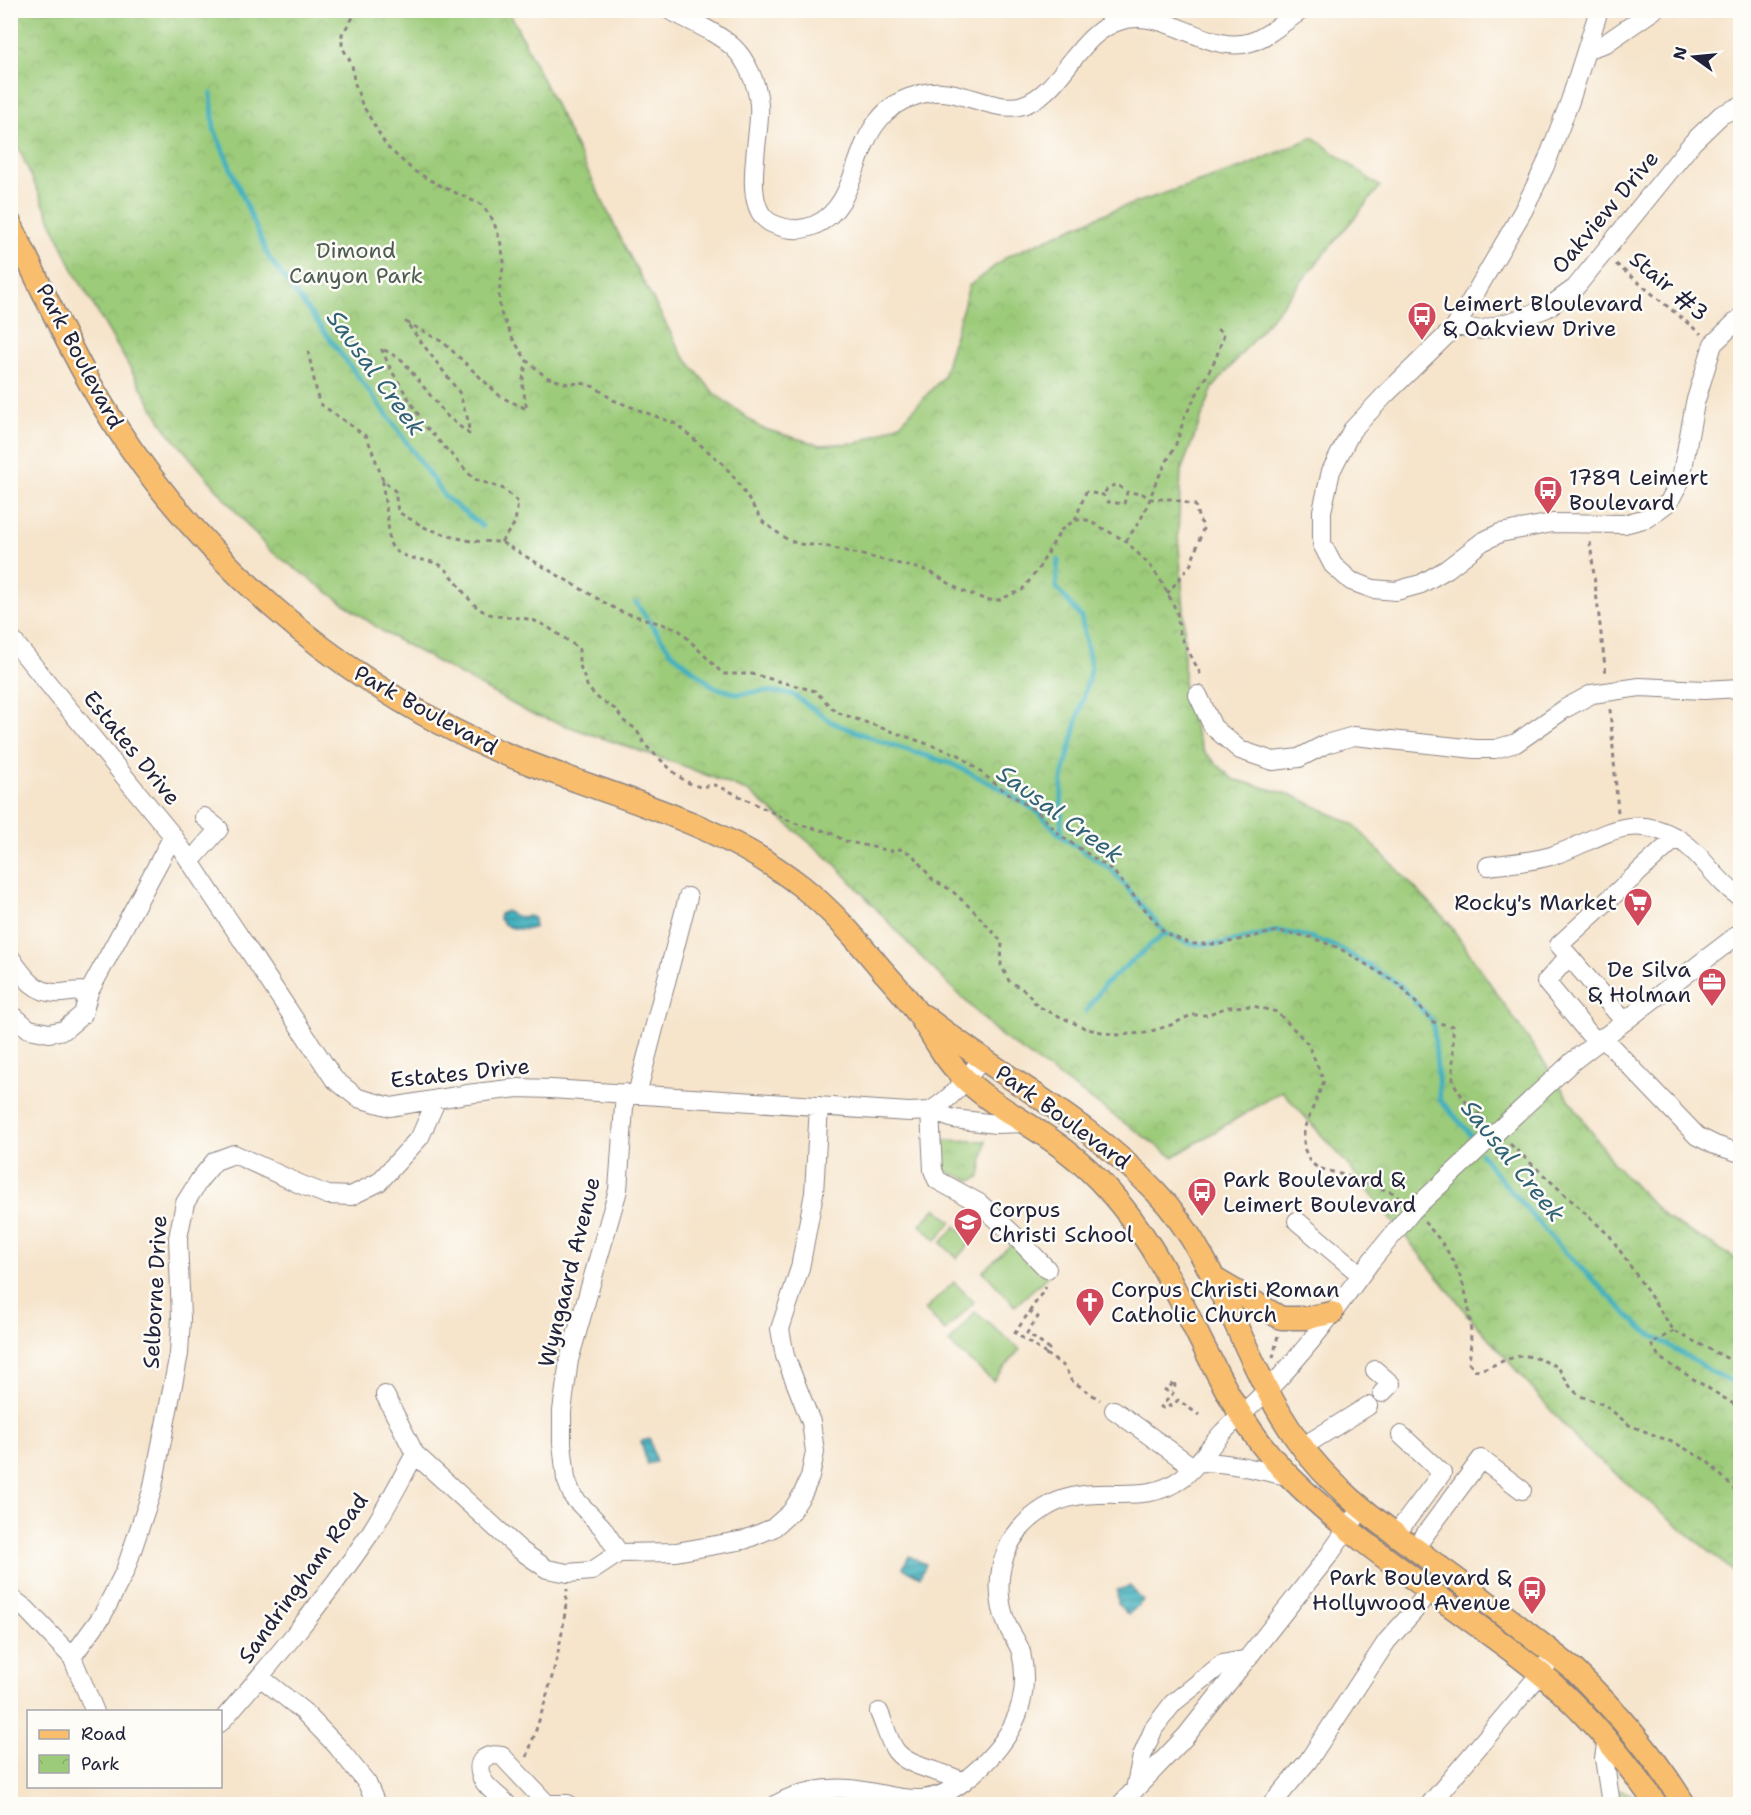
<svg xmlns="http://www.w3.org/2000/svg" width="1751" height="1815" font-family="'Shantell Sans',sans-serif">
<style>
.park{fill:url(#park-crowns);stroke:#5f765a;stroke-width:1.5}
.garden{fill:#9ccb79;stroke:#5f765a;stroke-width:1.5}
.water{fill:url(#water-rules);stroke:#326a7c;stroke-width:1.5}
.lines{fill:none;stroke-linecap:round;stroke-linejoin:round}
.stream{stroke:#42b1be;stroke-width:5}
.minor-casing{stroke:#8c8383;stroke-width:20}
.major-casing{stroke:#8c8383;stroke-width:25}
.path{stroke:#8c8383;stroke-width:3;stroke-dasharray:4.5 4.5;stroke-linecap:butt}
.minor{stroke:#fff;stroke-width:18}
.major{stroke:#f9be6d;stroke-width:22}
.minor-bridge-casing{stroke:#8c8383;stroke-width:20;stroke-linecap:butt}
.minor-bridge{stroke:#fff;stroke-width:18}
.labels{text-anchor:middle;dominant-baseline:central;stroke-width:5;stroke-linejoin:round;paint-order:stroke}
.street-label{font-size:22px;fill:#22223b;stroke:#fdfcf7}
.park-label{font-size:22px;fill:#4d5d51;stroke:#fdfcf7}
.poi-label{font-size:22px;fill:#22223b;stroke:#fdfcf7;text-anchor:start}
.water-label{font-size:24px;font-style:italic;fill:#306276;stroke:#fdfcf7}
</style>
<defs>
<pattern id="park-crowns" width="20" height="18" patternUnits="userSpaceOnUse" patternTransform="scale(1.5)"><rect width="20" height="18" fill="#9ccb79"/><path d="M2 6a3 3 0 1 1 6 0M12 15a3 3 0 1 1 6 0" fill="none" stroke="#86ae6a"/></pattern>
<pattern id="water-rules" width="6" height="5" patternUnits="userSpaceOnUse" patternTransform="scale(1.5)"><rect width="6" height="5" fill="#42b1be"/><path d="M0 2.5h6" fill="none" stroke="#37909c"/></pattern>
</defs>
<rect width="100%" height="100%" fill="#fdfcf7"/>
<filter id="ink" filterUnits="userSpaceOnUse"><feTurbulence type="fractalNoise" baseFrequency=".0167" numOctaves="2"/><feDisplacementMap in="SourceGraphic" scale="12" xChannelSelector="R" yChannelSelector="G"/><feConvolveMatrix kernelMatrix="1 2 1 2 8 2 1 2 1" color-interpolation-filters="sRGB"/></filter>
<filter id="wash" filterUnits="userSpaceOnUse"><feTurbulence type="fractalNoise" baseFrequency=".008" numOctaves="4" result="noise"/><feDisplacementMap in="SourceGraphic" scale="24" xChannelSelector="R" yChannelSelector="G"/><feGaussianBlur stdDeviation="1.35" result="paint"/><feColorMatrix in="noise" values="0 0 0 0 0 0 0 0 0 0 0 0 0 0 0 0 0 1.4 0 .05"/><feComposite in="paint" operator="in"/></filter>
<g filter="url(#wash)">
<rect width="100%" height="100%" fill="#f6e4cb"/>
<path class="park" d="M10,11H509L627,251L682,354L714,393L761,428L820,445L858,443L900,424L943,377L969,286L1008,256L1111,211L1244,167L1313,137L1380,187L1213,388L1181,471L1178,535L1184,610V699L1203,751L1233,779L1292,795L1353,824L1448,922L1613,1163L1666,1218L1740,1261V1577L1581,1445L1471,1318L1342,1158L1282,1091L1173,1157L1001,1036L916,952L835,864L749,792L681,765L529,713L385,633L268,549L165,428L74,272L11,131Z
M942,1140L986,1141L980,1177L972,1181L943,1170Z
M1620,1790L1631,1794L1637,1804H1617L1616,1793Z"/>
<path class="garden" d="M936,1208L952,1222L936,1240L920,1225Z
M956,1226L972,1241L957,1258L941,1243Z
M1018,1238L1051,1273L1015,1306L983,1271Z
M954,1282L974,1302L945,1331L925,1310Z
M975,1312L1020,1349L993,1381L949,1343Z"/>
<path class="water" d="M506,911C512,916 522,918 529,916L534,918L535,927C524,932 506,929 499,919L500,914Z
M650,1439L656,1462L647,1464L641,1441Z
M909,1556L926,1564L920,1577L903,1568Z
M1130,1586L1143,1601L1128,1615L1118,1604L1117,1590Z"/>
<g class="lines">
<path class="stream" d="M211,94L214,129L269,258L390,419L445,497L482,526
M1058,560L1056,587L1081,617L1091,668L1062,779L1061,836
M636,603L671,652L714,687L738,694L765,691L792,694L833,723L883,742L952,764L1002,789L1039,813L1061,836L1112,870L1165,933L1191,944H1220L1278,931L1310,937L1339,948L1400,985L1433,1022L1440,1100L1467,1130L1476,1145
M1086,1011L1105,984L1165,933
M1481,1153L1492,1169L1558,1245L1641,1328L1712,1372L1740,1386"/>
</g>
</g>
<g filter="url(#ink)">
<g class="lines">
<g class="minor-casing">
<path id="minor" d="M669,10C690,21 715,31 733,47C747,60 758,86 759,105C762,134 739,206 771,223C786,230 800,232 815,225C856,206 852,153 878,121C888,108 899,100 915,96C922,93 934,91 942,92C966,93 1000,113 1023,105C1063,92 1077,32 1122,20C1167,8 1210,56 1251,42C1269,36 1286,20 1302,10
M1599,10L1570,101L1545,166L1523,211L1456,326L1385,395L1352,430L1331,471L1322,511V544L1333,565L1351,581L1373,589L1396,591L1421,584L1447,569L1482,542L1500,533L1552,523L1624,524L1647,518L1669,502L1681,479L1695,403L1713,344L1740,318
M1588,49L1606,43L1654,10
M1456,326L1481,330L1516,320L1547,308L1575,288L1693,142L1721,115L1740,106
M10,637L173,836L334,1079L358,1098L391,1107L467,1094L518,1088L551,1089L909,1112L930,1111L954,1119L996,1124L1027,1123
M1198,695L1213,727L1240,750L1273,761L1299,758L1326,744L1354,736L1475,749H1495L1516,743L1566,708L1592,694L1640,687L1704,690L1740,688
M190,862L219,829L204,817
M1488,866C1509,863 1531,862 1551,856C1597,842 1626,809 1677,838C1702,853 1716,882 1740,897
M1569,956L1559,945L1676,838
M10,957C23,976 35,995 61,993C71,992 79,990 89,992
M10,1013L29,1029L49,1033L64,1030L83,1014L89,992L173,836
M1602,1037L1697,1136L1715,1145L1740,1153
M1596,1042L1546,982L1569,956L1624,1021
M1573,1061L1740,933
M637,1094L688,897
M930,1111L933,1170L937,1180L979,1203L1014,1235L1047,1269
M930,1111C952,1098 968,1079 982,1058
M1297,1221L1361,1275
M1375,1370L1391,1384L1382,1393
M385,1395L415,1454
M1114,1410L1193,1467
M1302,1447L1368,1406
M1198,1462C1230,1462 1257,1470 1288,1476
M1396,1534L1442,1473L1401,1435
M1415,1548L1481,1459L1522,1490
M619,1553L602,1527L573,1497L566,1479L562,1443V1411L569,1360L618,1190L625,1093
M10,1597L26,1609L72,1657L95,1712
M72,1657L102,1616L125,1571L152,1491L179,1354L181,1318L178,1238L185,1203L200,1179L215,1161L234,1154L302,1185L328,1195L351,1196L379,1182L420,1137L437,1099
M260,1677L303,1711L336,1745L367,1783L376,1804
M879,1712C884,1723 889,1742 896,1751C909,1768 944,1771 963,1782
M220,1723C272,1663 324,1601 369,1535C386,1509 400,1481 415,1454L520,1550L547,1569L568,1573L592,1571L619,1553L676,1552L744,1540L773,1528L791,1512L803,1493L810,1477L815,1452L811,1422L785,1356L780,1329L800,1268L814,1193L819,1106
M1607,1738L1604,1758L1611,1804
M1135,1789L1142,1756L1154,1728L1173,1703L1222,1664L1248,1659
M507,1804C500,1797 484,1786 481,1776C475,1759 488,1753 502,1756L547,1804H568
M777,1804C797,1792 825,1787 850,1789C893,1793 923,1813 963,1782C1005,1749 1034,1708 1021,1652C1018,1643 1012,1635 1008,1627C994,1595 997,1556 1020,1529C1033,1514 1052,1501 1072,1497C1110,1488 1149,1504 1182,1478C1198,1466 1209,1447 1223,1432C1242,1413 1263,1396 1281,1376C1314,1340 1343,1299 1372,1260
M1121,1804L1186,1736L1329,1555L1355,1518
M1272,1804L1308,1761L1387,1641L1414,1611L1430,1589
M1430,1804L1540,1674L1554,1654"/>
</g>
<g class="major-casing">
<path id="major" d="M10,223C43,290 73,359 113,422C202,560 332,674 480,743C587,792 707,812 801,886C832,910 858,941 883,971C893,982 904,994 913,1007C930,1029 940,1054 960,1074C989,1105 1031,1123 1065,1150C1098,1175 1128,1211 1150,1246C1199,1323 1223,1411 1290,1477C1350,1537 1425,1586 1493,1637C1515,1653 1537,1669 1557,1688C1596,1724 1626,1761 1656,1804
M924,1016C1002,1078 1087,1119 1156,1192C1221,1260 1243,1365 1298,1441C1334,1493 1388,1528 1438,1566C1484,1599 1529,1634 1573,1669C1615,1710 1654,1754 1684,1804
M1213,1278L1281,1318H1306L1332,1313"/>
</g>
<path class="path" d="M358,10L342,34V47L352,64L354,81L362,104L387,147L414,171L441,186L482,205L493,220L500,240L504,261L499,293L500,311L513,339L527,361L546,377L568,384L581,383L595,387L613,400L676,424L723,464L737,481L763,522L785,538L798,544L825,546L929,571L960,590L987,600H999L1022,590L1037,571L1061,530L1075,520H1087L1126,541L1152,568L1163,584L1177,612L1180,635L1201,675L1200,678
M1616,264L1701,334
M308,351L319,403L367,437L383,480
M1075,520L1086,492L1103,495L1108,502L1124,504L1127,492L1116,484L1107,489L1103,495
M1126,541L1141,519L1150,499L1143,494L1127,492
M501,542L515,523L518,502L504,489L474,479L426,427L391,370L381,348L402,360L447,416L469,434L468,420L459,392L406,322L443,342L501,397L527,409L522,383L527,361
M1590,542L1606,675
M1167,594L1191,564L1204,526L1199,520L1195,505L1172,499H1150L1155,484L1176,444L1185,416L1216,358L1224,334L1215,328
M1610,709L1618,813
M1510,1144L1610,1236L1674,1331L1740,1365
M1400,1199L1393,1193L1351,1177L1318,1168L1310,1162L1304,1148V1129L1324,1081L1308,1044L1290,1025L1277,1012L1253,1006L1228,1007L1206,1015H1191L1171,1025L1145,1033L1116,1035L1087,1029L1037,1006L1027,992L1009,981L1001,965L1002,942L973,910L951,890L933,880L912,854L900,849L890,851L845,841L829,832L794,823L727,790L715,785L700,787L689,783L678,776L645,745L636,729L625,722L615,709L600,700L588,688L579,663V648C564,639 548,625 532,620C517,616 501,619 487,613C467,605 459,580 443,567C436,561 421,560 412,558C386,550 390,544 388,521C386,505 383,497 383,480L395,491L398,512L426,528L453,537L471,541L501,542L619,611L678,629L723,674H752L815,691L836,712L959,755L1002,789L1039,813L1061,836L1112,870L1165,933L1191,944H1220L1278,931L1310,937L1339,948L1400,985L1433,1022L1453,1026V1082L1465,1101L1486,1120
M1424,1222C1463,1261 1476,1309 1469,1363L1475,1370C1492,1369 1508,1355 1526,1356C1536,1357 1549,1363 1558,1367L1571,1388L1580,1396L1605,1405L1629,1425L1677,1444L1707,1461L1740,1495
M1029,1311L1038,1317L1027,1333L1049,1349L1046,1354L1065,1367L1071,1380L1100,1400
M1674,1331L1651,1344L1660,1358L1740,1408
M1046,1354L1015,1333L1046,1287
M1273,1358L1278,1335
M1164,1389L1167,1391L1174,1381C1178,1394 1167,1398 1161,1407L1163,1408L1173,1405L1178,1400L1199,1415
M527,1757C545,1703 564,1647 567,1589"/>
<use href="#minor" class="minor"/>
<use href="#major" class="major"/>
<g class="minor-bridge-casing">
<path id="minor-bridge" d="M1372,1260L1413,1210L1573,1061"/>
</g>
<use href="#minor-bridge" class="minor-bridge"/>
</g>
</g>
<defs>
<g id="bus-pin" transform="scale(1.5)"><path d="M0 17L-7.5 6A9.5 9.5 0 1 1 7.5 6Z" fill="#d1495b" stroke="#fdfcf7"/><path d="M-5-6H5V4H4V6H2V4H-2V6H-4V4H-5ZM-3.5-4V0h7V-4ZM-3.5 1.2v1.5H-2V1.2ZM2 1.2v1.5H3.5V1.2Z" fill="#fff"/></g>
<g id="supermarket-pin" transform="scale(1.5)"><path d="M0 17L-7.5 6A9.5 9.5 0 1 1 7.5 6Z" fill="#d1495b" stroke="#fdfcf7"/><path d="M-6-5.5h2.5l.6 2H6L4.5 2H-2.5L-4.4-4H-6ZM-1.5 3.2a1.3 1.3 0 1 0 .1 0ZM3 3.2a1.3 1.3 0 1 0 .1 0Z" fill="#fff"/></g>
<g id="office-pin" transform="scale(1.5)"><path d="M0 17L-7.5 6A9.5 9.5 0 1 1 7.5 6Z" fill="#d1495b" stroke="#fdfcf7"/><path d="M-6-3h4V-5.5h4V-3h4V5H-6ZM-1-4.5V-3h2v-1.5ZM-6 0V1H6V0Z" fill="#fff"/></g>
<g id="school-pin" transform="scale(1.5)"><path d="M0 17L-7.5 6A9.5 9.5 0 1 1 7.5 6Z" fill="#d1495b" stroke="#fdfcf7"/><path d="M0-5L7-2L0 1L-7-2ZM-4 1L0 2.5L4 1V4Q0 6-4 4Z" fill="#fff"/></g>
<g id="church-pin" transform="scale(1.5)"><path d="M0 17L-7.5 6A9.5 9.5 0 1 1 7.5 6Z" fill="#d1495b" stroke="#fdfcf7"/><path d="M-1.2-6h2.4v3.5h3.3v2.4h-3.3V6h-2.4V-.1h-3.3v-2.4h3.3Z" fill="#fff"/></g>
</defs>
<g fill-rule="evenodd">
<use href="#bus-pin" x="1422" y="316"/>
<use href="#bus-pin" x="1548" y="490"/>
<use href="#supermarket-pin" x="1638" y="902"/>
<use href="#office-pin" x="1712" y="982"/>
<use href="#bus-pin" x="1202" y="1192"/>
<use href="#school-pin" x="968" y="1222"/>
<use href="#church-pin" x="1090" y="1302"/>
<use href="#bus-pin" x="1532" y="1590"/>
</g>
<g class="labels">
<g class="street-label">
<text transform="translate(1605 212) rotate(-50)">Oakview Drive</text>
<text transform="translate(1669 286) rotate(40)">Stair #3</text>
<text transform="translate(80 356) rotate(62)">Park Boulevard</text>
<text transform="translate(426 710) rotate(29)">Park Boulevard</text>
<text transform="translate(132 748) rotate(51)">Estates Drive</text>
<text transform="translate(460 1073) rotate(-6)">Estates Drive</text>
<text transform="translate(1063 1117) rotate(36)">Park Boulevard</text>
<text transform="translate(569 1272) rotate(-76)">Wyngaard Avenue</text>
<text transform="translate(155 1292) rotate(-87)">Selborne Drive</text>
<text transform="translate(303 1578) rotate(-54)">Sandringham Road</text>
</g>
<g class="park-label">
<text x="356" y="250">Dimond<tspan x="356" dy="25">Canyon Park</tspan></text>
</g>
<g class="poi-label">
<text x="1443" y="303">Leimert Bloulevard<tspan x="1443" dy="25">&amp; Oakview Drive</tspan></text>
<text x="1569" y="477">1789 Leimert<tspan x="1569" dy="25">Boulevard</tspan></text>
<text x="1617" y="902" text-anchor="end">Rocky's Market</text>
<text x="1691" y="969" text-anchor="end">De Silva<tspan x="1691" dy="25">&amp; Holman</tspan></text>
<text x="1223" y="1179">Park Boulevard &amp;<tspan x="1223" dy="25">Leimert Boulevard</tspan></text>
<text x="989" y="1209">Corpus<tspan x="989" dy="25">Christi School</tspan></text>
<text x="1111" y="1289">Corpus Christi Roman<tspan x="1111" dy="25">Catholic Church</tspan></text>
<text x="1511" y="1577" text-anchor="end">Park Boulevard &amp;<tspan x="1511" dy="25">Hollywood Avenue</tspan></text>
</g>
<g class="water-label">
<text transform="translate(376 373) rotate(54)">Sausal Creek</text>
<text transform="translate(1060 814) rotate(36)">Sausal Creek</text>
<text transform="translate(1513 1161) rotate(51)">Sausal Creek</text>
</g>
</g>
<rect width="1751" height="1815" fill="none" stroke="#fdfcf7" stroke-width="36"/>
<rect x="27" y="1710" width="195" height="78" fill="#fdfcf7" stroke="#a5a5ac" stroke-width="1.5"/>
<rect x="39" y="1730" width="30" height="9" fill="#f9be6d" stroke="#a5a5ac" stroke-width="1.5"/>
<text x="81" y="1740" font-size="18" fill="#22223b">Road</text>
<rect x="39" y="1755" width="30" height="18" fill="url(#park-crowns)" stroke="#a5a5ac" stroke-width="1.5"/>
<text x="81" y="1770" font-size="18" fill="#22223b">Park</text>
<g transform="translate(1694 57) rotate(285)" stroke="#fdfcf7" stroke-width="4.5" paint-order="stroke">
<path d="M0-4.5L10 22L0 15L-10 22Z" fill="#22223b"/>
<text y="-9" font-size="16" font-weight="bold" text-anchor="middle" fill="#22223b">N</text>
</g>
</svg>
